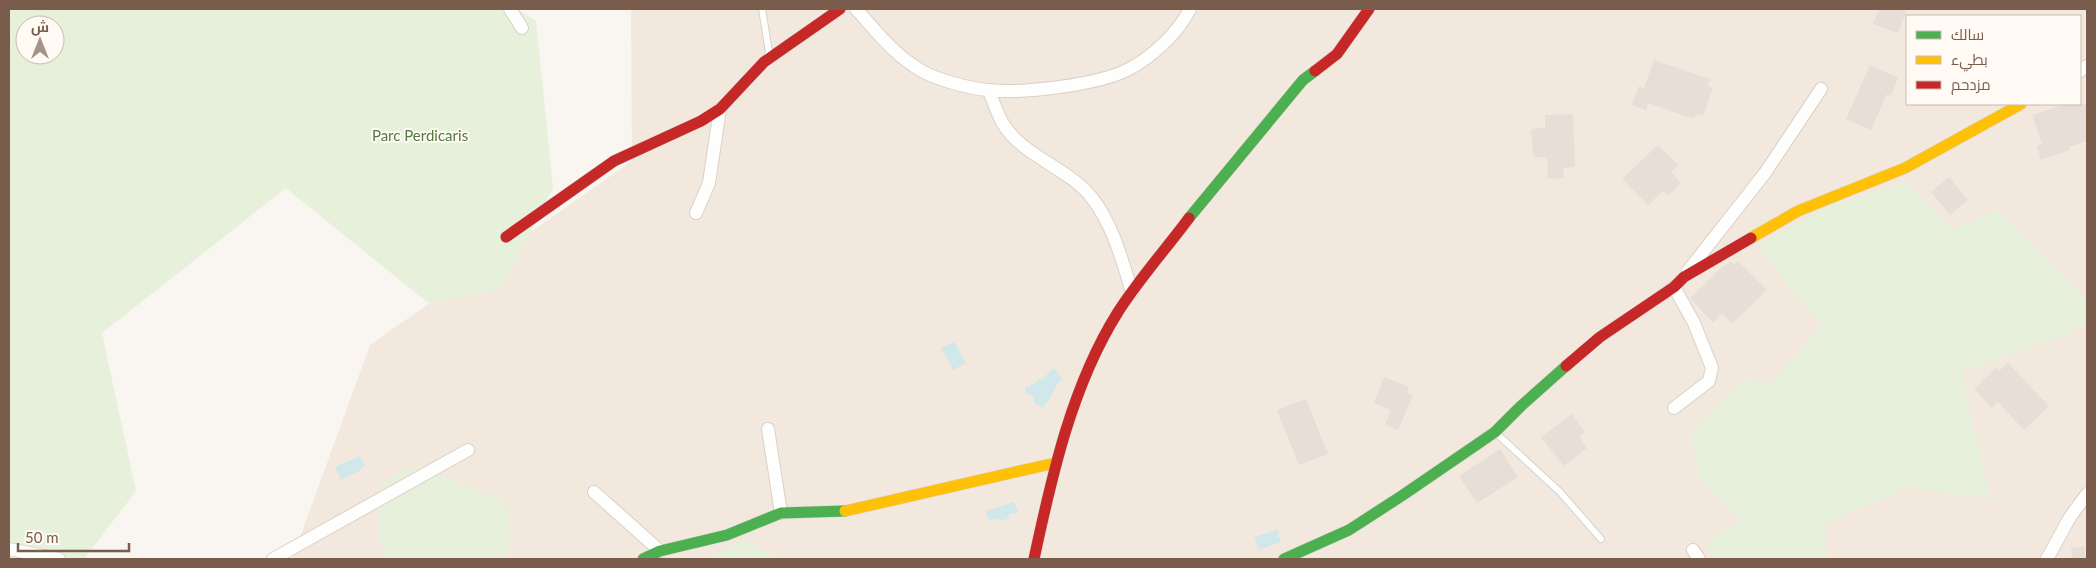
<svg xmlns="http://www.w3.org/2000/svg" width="2096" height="568" font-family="Lato,Cairo,sans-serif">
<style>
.residential{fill:#f2e8de;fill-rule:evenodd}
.green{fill:#e7f0db;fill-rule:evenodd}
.water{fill:#d0e8ea}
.building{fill:#e6ded7}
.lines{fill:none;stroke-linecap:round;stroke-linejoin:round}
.lane-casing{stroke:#d7d1cb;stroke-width:8}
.street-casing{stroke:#d7d1cb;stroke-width:14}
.fast-casing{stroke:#d9d2cb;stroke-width:12}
.slow-casing{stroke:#d9d2cb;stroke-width:12}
.jam-casing{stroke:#d9d2cb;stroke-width:12}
.lane{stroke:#fefefd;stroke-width:6}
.street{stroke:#fefefd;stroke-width:12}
.fast{stroke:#4caf50;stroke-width:11}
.slow{stroke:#ffc107;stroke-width:11}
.jam{stroke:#c62828;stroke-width:11}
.labels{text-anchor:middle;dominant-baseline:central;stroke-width:4;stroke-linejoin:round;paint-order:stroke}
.park-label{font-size:15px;fill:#537a41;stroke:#fffaf3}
</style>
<rect width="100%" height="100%" fill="#f9f5f0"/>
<path class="residential" d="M631,9H2087V559H292L370,345L632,161ZM1907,16H2080V104H1907Z"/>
<path class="green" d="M9,9H517L536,21L553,188L501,290L428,303L286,188L102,333L136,491L84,559H9ZM25,25H55V55H25Z
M1908,182L1953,230L1998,209L2087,301V319L2071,333L1961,372L1991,499L1911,487L1825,523L1826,559H1715L1705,543L1742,519L1702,485L1690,436L1743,379L1772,383L1822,325L1756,247L1830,205Z
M417,466L506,502L511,541L506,559H386L377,532L381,481Z
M743,539L780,559H712Z"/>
<path class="water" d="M954,342L966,363L953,370L941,348Z
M1054,368L1062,379C1053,387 1052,399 1042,408L1034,403L1033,396L1026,394L1025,387L1034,384L1039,379L1041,380Z
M360,456L365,465L359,471L341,480L335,467Z
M1014,502L1018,512L1008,515L1010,518L1000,521L999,518L989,521L986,511Z
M1277,530L1281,542L1259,550L1254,537Z"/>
<path class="building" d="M1879,9H1907L1898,33L1873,24Z
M1654,60L1710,79L1707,86L1713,88L1703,116L1696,114L1694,119L1648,103L1646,110L1632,105L1639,86L1644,88Z
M1870,65L1898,78L1891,96L1887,94L1871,130L1846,119Z
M2066,104H2087V141L2069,147L2070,150L2041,160L2037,146L2042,144L2032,115Z
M1573,114L1575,167L1563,168L1564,178L1548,179L1547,157H1533L1531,129L1545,128V115Z
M1658,145L1678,165L1671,172L1681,183L1668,196L1663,191L1648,205L1622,179Z
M1949,177L1968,200L1950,215L1931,192Z
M1738,261L1767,290L1732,324L1722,313L1713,323L1690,298L1720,269L1731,262L1734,265Z
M2008,363L2049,406L2024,430L1998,402L1992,408L1974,389L1996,368L1999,371Z
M1384,377L1409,387L1407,393L1413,395L1398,430L1385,425L1391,410L1374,403Z
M1306,399L1328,454L1299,465L1277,410Z
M1572,414L1585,432L1579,437L1587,448L1564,466L1541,437Z
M1500,449L1518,477L1477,503L1459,476Z
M2084,546L2086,559H2073L2071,548Z"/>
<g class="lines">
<g class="lane-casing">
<path id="lane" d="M762,9L769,52L767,56
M1496,433L1560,492L1601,539"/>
</g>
<g class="street-casing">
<path id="street" d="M510,9L522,28
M856,9C876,31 895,56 922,71C938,80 968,88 987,90C1021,94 1099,85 1129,69C1152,57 1178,33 1190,9
M2080,71L2087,66
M989,91C993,101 997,113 1002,122C1021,156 1069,168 1092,198C1113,225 1122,260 1132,292
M696,213L709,183L720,109
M1688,271L1765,173L1821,89
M1674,287L1694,323L1712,368L1709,381L1674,408
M768,429L781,513
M594,492L660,551
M9,549L59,559
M1693,550L1699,559
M273,559L468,450
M2047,559L2070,517L2087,494"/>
</g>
<g class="fast-casing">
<path id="fast" d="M1189,218L1303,80L1315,71
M643,559L660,551L727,535L781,513L845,511
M1284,559L1349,530L1403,495L1495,432L1521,406L1566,366"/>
</g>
<g class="slow-casing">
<path id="slow" d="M1751,238L1798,211L1905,168L2021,104
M845,511L1055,463"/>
</g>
<g class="jam-casing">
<path id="jam" d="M1315,71L1337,54L1369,9
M506,237L614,161L701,121L720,109L764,62L840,9
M1566,366L1600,337L1674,287L1684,277L1751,238
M1034,559C1052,475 1072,385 1118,312C1139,279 1166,249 1189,218"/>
</g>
<use href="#lane" class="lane"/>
<use href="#street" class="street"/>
<use href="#fast" class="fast"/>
<use href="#slow" class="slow"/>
<use href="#jam" class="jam"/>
</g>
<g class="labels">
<g class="park-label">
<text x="420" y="135">Parc Perdicaris</text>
</g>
</g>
<rect width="2096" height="568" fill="none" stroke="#7a5c4d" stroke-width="20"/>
<rect x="1906" y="15" width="175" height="90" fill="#fffaf3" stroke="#cabbb1"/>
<rect x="1916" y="31" width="25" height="8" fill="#4caf50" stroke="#cabbb1"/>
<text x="1951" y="40" font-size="15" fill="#7a5c4d">سالك</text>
<rect x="1916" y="56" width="25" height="8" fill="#ffc107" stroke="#cabbb1"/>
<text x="1951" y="65" font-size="15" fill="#7a5c4d">بطيء</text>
<rect x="1916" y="81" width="25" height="8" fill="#c62828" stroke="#cabbb1"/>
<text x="1951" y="90" font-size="15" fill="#7a5c4d">مزدحم</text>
<g transform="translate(40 40)"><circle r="24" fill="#fffaf3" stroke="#cabbb1"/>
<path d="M0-4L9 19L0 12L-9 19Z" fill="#a69286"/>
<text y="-8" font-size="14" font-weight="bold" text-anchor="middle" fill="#7a5c4d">ش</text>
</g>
<path d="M18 543v8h111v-8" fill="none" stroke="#7a5c4d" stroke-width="2.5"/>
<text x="25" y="543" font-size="15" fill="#7a5c4d" stroke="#fffaf3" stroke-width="4" paint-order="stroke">50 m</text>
</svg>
